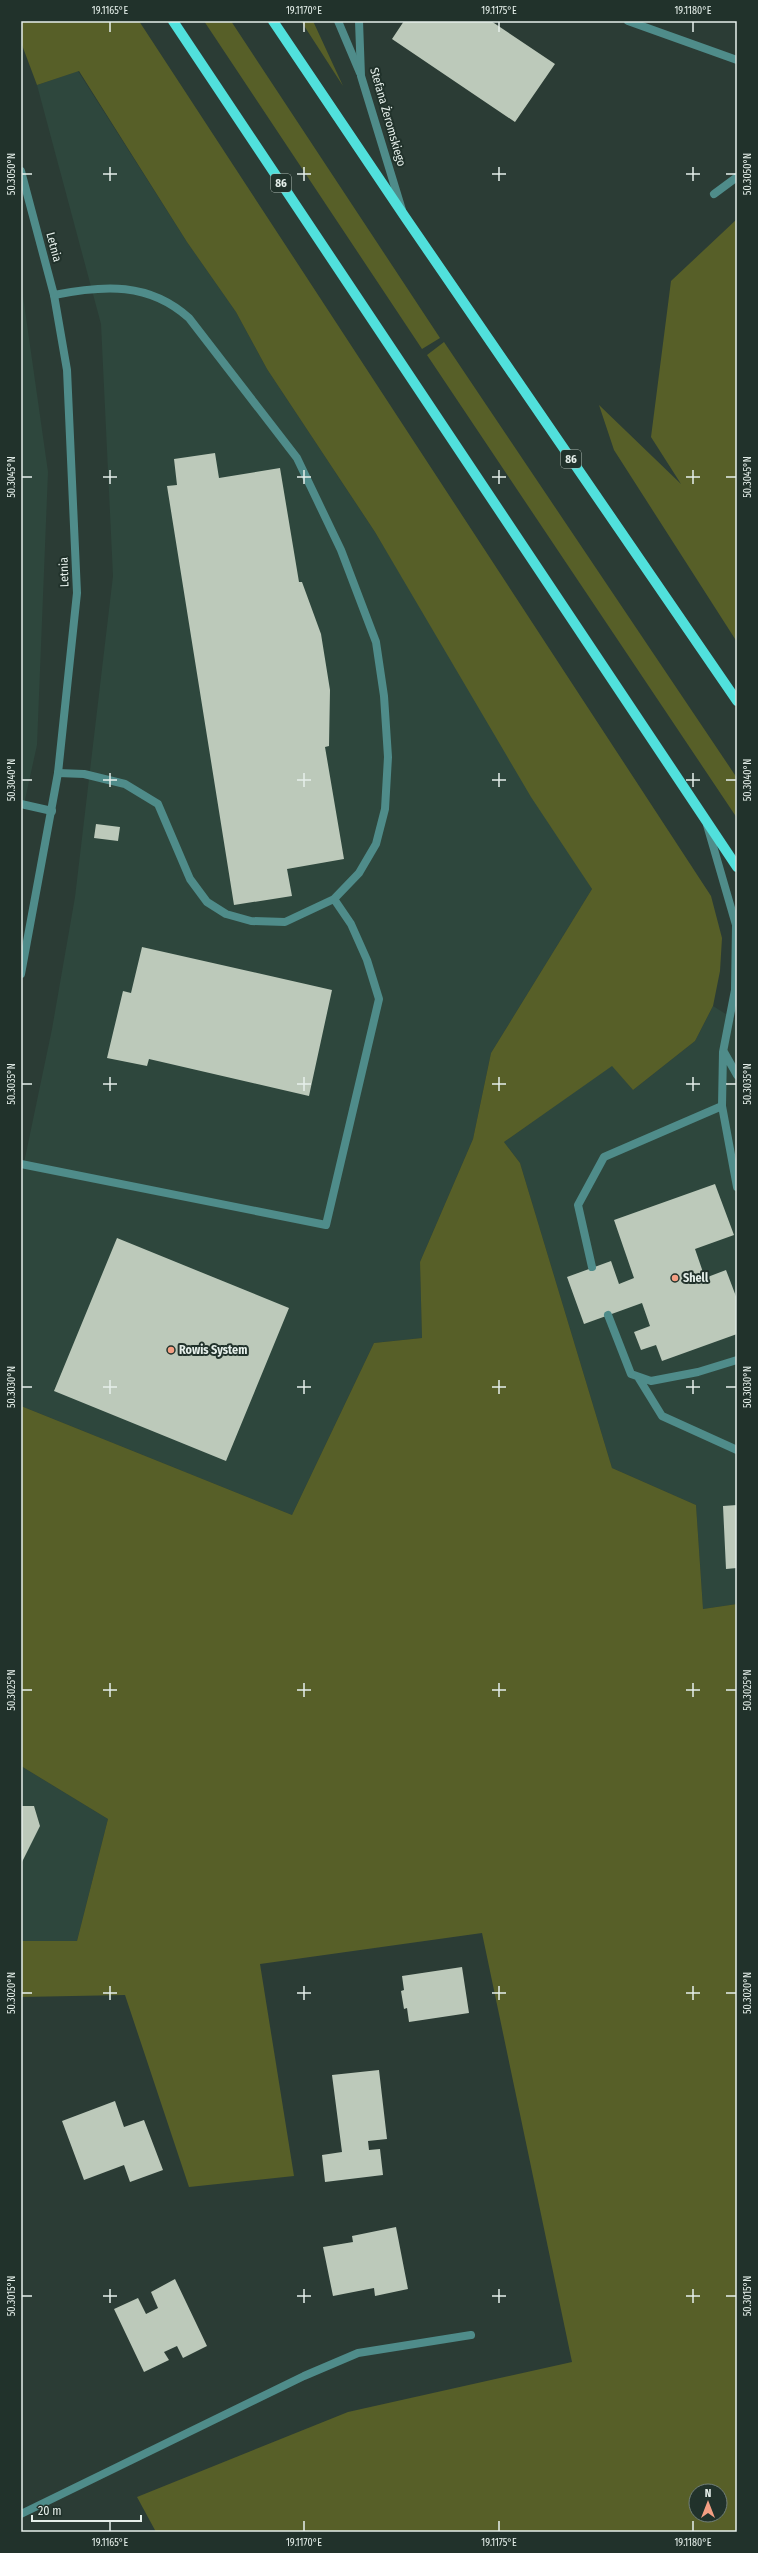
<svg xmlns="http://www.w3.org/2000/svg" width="758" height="2553" font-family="'Fira Sans Condensed',sans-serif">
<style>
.built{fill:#2e473d}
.green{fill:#575f28;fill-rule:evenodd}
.building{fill:#bcc9ba}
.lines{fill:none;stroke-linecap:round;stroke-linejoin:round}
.service{stroke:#4f8c8a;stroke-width:8}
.minor{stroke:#4f8c8a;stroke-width:8}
.primary{stroke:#51e0dc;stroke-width:10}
.ticks{fill:none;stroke:#e6f0eb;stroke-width:1.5}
.poi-dot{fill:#f39f83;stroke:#21322b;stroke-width:1.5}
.labels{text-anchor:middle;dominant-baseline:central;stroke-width:4;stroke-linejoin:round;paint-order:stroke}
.shield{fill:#21322b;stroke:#abb7b1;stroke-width:1}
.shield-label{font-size:11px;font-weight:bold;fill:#e6f0eb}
.street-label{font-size:12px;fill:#e6f0eb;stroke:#21322b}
.poi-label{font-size:12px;font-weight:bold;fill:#e6f0eb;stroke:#21322b;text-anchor:start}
.neatline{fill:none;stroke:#e6f0eb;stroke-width:1.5}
.ticks-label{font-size:10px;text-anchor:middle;fill:#e6f0eb}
</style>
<rect width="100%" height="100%" fill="#2b3c35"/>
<path class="built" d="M78,71L187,242L236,312L267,369L375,532L592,889L491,1053L473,1139L420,1262L422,1338L374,1343L292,1515L21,1406V1177L52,1029L75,897L113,576L101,324L37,85Z
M21,282L48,472L37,745L21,818Z
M713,1006L737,1021V1604L703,1609L696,1505L612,1468L520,1163L504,1142L612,1065L633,1090L695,1041Z
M21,1766L108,1819L77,1941H21Z"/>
<path class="green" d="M21,21H139L711,896L722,938L720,971L713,1006L695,1041L633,1090L612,1066L504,1142L520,1163L612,1468L696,1505L703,1609L737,1604V2532H156L137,2497L348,2412L572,2362L482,1933L260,1964L294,2176L189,2187L125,1995L21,1997V1941H77L108,1819L21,1766V1406L292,1515L374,1343L422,1338L420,1262L473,1139L491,1053L592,889L531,797L375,532L267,369L236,312L187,242L79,71L37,85L22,45ZM696,2491H720V2515H696Z
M204,21H231L440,338L422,349Z
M301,21H313L343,86Z
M737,219V642L614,450L599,405L681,484L651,437L671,281Z
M444,342L737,778V818L427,355Z"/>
<path class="building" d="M404,21H491L555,64L515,122L392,39Z
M215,453L219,478L280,468L299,582H302L321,634L330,690L329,746L325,747L344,859L287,869L292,896L234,905L167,486L177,485L174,459Z
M96,824L120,827L118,841L94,838Z
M142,947L332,990L309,1096L149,1059L147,1066L107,1058L123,991L131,993Z
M715,1184L734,1235L695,1249L705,1278L726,1270L737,1299V1334L662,1361L656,1345L641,1350L634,1332L650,1326L642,1303L584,1324L567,1277L611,1261L619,1284L634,1278L614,1220Z
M117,1238L289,1308L226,1461L54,1391Z
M737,1505V1568L726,1569L723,1506Z
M21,1806H34L40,1826L21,1864Z
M462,1967L469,2013L409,2022L407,2008L404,2009L401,1991L404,1990L402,1976Z
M379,2070L387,2139L368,2141L369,2150L380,2149L383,2175L325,2182L322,2155L342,2152L332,2075Z
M115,2101L124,2127L144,2120L163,2170L130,2182L124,2165L84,2180L62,2121Z
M396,2227L408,2289L375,2296L374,2288L333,2296L323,2247L353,2242L352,2236Z
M175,2279L207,2346L183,2358L177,2346L164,2352L169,2360L144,2372L114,2309L138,2298L146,2314L158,2308L151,2292Z"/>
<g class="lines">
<path class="service" d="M338,21L360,73
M628,21L737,60
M714,194L737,177
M54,295C104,285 149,282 189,318L297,458L341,550L376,642L384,696L388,757L385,809L376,844L359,873L334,899L285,922L251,921L226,914L207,902L190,879L158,804L125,784L84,774L58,773
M21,804L52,811
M707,825L736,925L735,990L723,1052L722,1106L737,1187
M724,1052L737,1075
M21,1164L326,1225L379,999L367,960L351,924L334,899
M592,1267L578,1205L604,1157L722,1106
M608,1315L631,1374L651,1381L698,1372L737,1360
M638,1377L662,1416L737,1450"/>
<path class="minor" d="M359,21L361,76L402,210
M21,171L54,295L67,370L77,593L58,773L21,974
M21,2514L304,2376L358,2353L471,2335"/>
<path class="primary" d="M173,21L737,867
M273,21L405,217L737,701"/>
</g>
<path class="ticks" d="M110,22V32M304,22V32M499,22V32M693,22V32M110,167V181M304,167V181M499,167V181M693,167V181M22,174H32M103,174H117M297,174H311M492,174H506M686,174H700M726,174H736M110,470V484M304,470V484M499,470V484M693,470V484M22,477H32M103,477H117M297,477H311M492,477H506M686,477H700M726,477H736M110,773V787M304,773V787M499,773V787M693,773V787M22,780H32M103,780H117M297,780H311M492,780H506M686,780H700M726,780H736M110,1077V1091M304,1077V1091M499,1077V1091M693,1077V1091M22,1084H32M103,1084H117M297,1084H311M492,1084H506M686,1084H700M726,1084H736M110,1380V1394M304,1380V1394M499,1380V1394M693,1380V1394M22,1387H32M103,1387H117M297,1387H311M492,1387H506M686,1387H700M726,1387H736M110,1683V1697M304,1683V1697M499,1683V1697M693,1683V1697M22,1690H32M103,1690H117M297,1690H311M492,1690H506M686,1690H700M726,1690H736M110,1986V2000M304,1986V2000M499,1986V2000M693,1986V2000M22,1993H32M103,1993H117M297,1993H311M492,1993H506M686,1993H700M726,1993H736M110,2289V2303M304,2289V2303M499,2289V2303M693,2289V2303M22,2296H32M103,2296H117M297,2296H311M492,2296H506M686,2296H700M726,2296H736M110,2521V2531M304,2521V2531M499,2521V2531M693,2521V2531"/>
<g class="poi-dot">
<circle cx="675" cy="1278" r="4"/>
<circle cx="171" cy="1350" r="4"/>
</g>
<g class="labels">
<g class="shield">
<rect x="271" y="174" width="20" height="18" rx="3"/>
<rect x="561" y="450" width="20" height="18" rx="3"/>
</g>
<g class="shield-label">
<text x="281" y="183">86</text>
<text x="571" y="459">86</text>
</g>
<g class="street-label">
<text transform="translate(388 117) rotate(74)">Stefana Żeromskiego</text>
<text transform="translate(54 247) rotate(75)">Letnia</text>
<text transform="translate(64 572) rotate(-92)">Letnia</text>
</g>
<g class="poi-label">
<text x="683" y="1278">Shell</text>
<text x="179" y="1350">Rowis System</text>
</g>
</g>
<rect width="758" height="2553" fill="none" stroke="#21322b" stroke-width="44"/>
<g transform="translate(708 2503)"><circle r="19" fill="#21322b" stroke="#707e78"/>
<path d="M0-3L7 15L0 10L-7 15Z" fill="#f39f83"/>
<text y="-6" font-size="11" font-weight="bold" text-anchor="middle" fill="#e6f0eb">N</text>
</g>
<path d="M32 2515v6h109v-6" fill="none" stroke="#e6f0eb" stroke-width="2"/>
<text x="38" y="2515" font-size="12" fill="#e6f0eb" stroke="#21322b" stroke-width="3" paint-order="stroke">20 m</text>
<rect x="22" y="22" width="714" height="2509" class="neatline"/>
<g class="ticks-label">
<text x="110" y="14">19.1165°E</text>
<text x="304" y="14">19.1170°E</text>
<text x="499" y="14">19.1175°E</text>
<text x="693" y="14">19.1180°E</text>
<text transform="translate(11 174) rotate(-90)" y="4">50.3050°N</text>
<text transform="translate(747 174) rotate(-90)" y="4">50.3050°N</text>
<text transform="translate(11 477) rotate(-90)" y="4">50.3045°N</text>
<text transform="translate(747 477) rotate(-90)" y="4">50.3045°N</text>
<text transform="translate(11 780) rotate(-90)" y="4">50.3040°N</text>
<text transform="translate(747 780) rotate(-90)" y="4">50.3040°N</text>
<text transform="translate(11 1084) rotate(-90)" y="4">50.3035°N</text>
<text transform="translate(747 1084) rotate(-90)" y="4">50.3035°N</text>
<text transform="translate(11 1387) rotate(-90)" y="4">50.3030°N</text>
<text transform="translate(747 1387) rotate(-90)" y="4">50.3030°N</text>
<text transform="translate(11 1690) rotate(-90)" y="4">50.3025°N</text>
<text transform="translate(747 1690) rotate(-90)" y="4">50.3025°N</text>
<text transform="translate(11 1993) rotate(-90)" y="4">50.3020°N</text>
<text transform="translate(747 1993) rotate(-90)" y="4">50.3020°N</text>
<text transform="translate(11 2296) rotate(-90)" y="4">50.3015°N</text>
<text transform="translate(747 2296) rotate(-90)" y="4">50.3015°N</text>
<text x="110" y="2546">19.1165°E</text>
<text x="304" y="2546">19.1170°E</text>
<text x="499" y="2546">19.1175°E</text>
<text x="693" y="2546">19.1180°E</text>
</g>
</svg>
